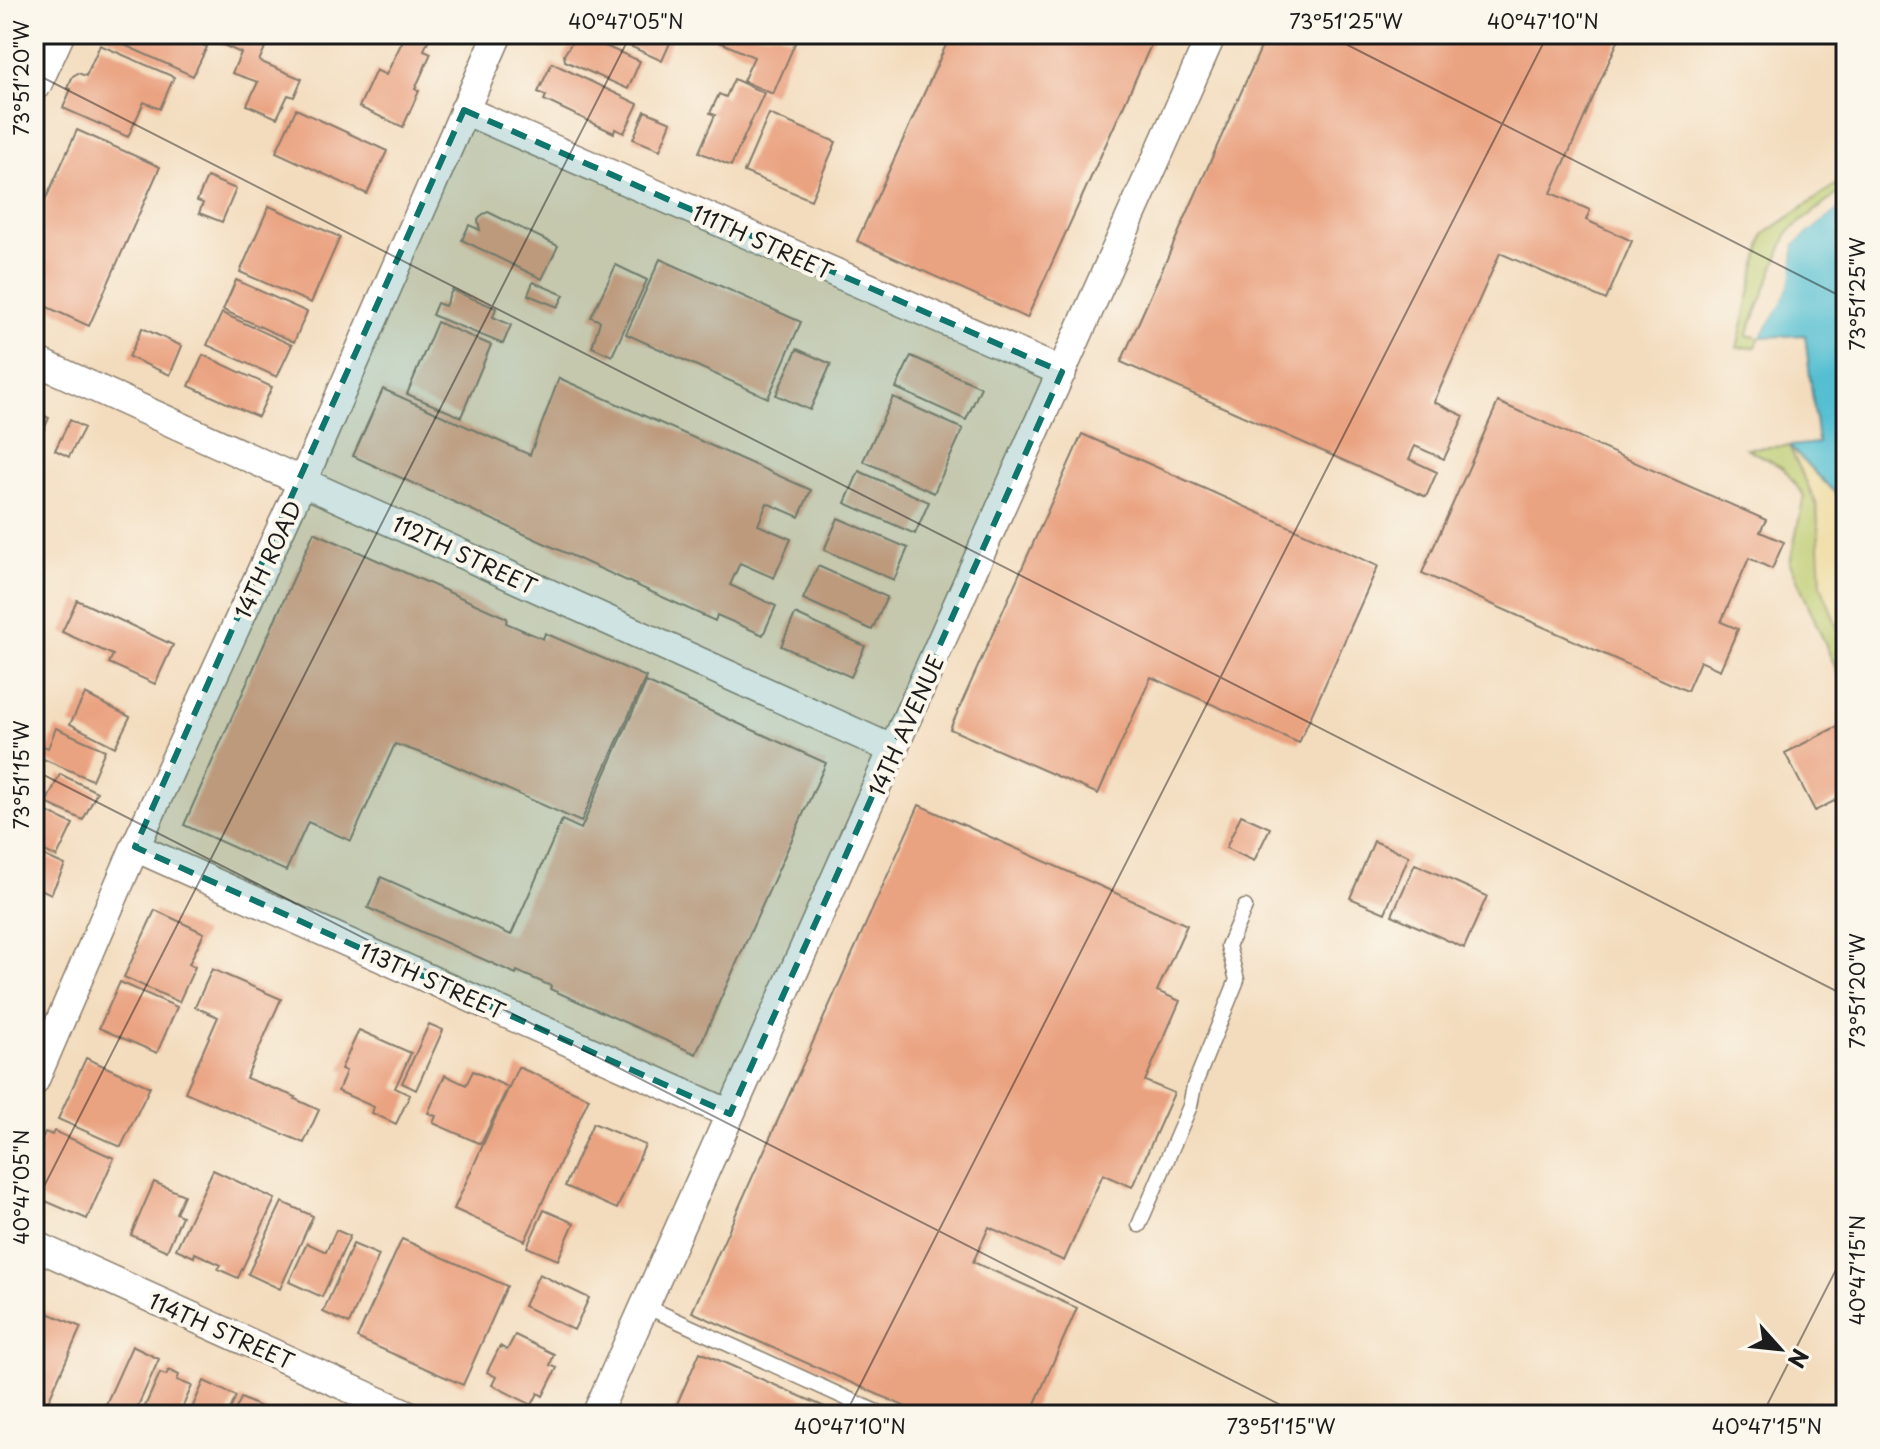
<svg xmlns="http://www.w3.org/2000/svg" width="1880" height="1449" font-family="'Playpen Sans',sans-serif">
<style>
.green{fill:#bccb6e;stroke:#6c7445;stroke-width:2}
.sand{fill:#eeda9e;stroke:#857b5d;stroke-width:2}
.water{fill:#55bfd1;stroke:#386e76;stroke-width:2}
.pier{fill:#f3dcbd}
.building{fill:#eaa381}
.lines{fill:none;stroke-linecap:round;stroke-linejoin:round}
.service-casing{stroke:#887c6c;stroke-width:17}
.minor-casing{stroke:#887c6c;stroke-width:31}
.tertiary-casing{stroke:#887c6c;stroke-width:39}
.service{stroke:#fff;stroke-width:14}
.minor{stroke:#fff;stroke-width:28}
.tertiary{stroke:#fff;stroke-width:36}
.marked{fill:#0f766e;fill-opacity:0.2;stroke:#0f766e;stroke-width:6;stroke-dasharray:16 10;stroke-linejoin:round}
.ticks{fill:none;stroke:#1c1c1c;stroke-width:2;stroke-opacity:0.45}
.labels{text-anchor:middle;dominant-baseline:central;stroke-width:8;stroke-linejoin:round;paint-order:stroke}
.street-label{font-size:22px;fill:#1c1c1c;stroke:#fbf7ec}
.neatline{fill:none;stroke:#1c1c1c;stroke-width:3}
.ticks-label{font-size:20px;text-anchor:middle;fill:#1c1c1c}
</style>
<rect width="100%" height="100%" fill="#fbf7ec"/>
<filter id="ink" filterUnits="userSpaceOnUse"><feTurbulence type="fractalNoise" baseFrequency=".0125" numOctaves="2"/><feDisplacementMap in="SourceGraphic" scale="16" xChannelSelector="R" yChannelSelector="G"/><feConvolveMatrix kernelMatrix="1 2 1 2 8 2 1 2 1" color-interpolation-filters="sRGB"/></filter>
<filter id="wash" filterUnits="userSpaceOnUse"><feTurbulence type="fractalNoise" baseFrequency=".006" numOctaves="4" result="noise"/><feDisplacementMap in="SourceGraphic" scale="32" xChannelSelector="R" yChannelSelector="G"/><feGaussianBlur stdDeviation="1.8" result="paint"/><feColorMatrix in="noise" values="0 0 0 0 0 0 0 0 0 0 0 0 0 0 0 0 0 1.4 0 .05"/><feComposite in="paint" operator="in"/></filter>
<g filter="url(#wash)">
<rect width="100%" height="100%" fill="#f3dcbd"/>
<path class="green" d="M1846,178V187L1788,232L1747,336L1760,337L1755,347L1737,348L1764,234Z
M1789,446L1817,505L1822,585L1846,649V692L1790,563L1804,496L1783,468L1746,448Z"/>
<path class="sand" d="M1789,446L1846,504V649L1821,585L1817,505Z"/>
<path class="water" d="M1846,202V504L1789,446L1818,443L1805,335L1760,337C1782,304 1792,284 1794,244Z"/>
<path class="pier" d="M1846,198V202L1794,244L1792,274L1781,304L1760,337H1756L1778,302L1788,274L1791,242Z"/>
<g id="blocks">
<path class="building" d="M100,34H178L207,47L193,76Z
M199,34H271L259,61L302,79L294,97L288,95L277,118L247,105L258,82L232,73L241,53Z
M391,34H431L424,50L431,53L415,89L419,91L403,127L359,107L376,70L386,75L403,40Z
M577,34L640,61L628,89L565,61L564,55Z
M604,34H674L662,61Z
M717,34H780L796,41L773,94L743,81L754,57L715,40Z
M951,34H1156L1027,318L857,241Z
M1267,34H1621L1551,193L1590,210L1586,220L1632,241L1606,300L1500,253L1434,402L1464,416L1444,459L1415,446L1409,459L1437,472L1426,497L1121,362Z
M100,45L174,77L160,109L144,102L128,137L63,108L71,89L67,88L73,76L78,73L86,76Z
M552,63L638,104L624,133L615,129L614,133L544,100L546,96L538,92Z
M734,79L764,93L731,166L699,152L715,115L710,113L719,94L726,97Z
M296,109L387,151L367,194L276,152Z
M645,111L671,122L660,150L633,139Z
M769,114L836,142L811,200L744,172Z
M77,130L160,167L89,326L34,301V225Z
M207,177L236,189L222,222L199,213L203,203L197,201Z
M269,206L340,237L311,303L240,272Z
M488,212L558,246L542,279L462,240L469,225L480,230L478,220L483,214Z
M660,259L801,322L768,398L626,334Z
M616,265L647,280L612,356L592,347L600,321L591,317Z
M236,280L307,312L294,342L223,310Z
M533,282L564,295L558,307L528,295Z
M452,290L496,308L493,317L511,325L503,344L432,315L437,303L445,306Z
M222,313L292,345L277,377L207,345Z
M437,322L491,345L461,417L407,394Z
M142,328L182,346L170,375L129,357Z
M797,349L831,364L810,410L776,395Z
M203,355L272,387L258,417L189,386Z
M911,356L981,387L966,420L896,388Z
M559,378L811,490L799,517L767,503L758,525L791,539L774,578L740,563L730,585L776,606L763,635L717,615L715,621L353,456L383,389L530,455Z
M893,397L963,429L934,493L863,461Z
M1498,402L1766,520L1760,532L1784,542L1772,569L1749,558L1721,622L1738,629L1720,670L1700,661L1687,691L1422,573Z
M34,411L49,418L34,452Z
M70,420L84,428L69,457L55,450Z
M1082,434L1378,566L1299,743L1151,677L1098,794L950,729Z
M859,471L929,502L915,534L845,503Z
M838,518L908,548L894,580L824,550Z
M314,532L507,618L506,623L543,639L545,633L646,677L581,822L444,761L395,744L351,841L308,822L286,871L184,825Z
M818,566L887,597L872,630L803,599Z
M77,600L173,645L155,684L109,663L113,655L62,632Z
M795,614L865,646L851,677L781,646Z
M646,682L826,763L696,1054L550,989L551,986L517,971L516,974L368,908L381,877L511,935L562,820L581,829Z
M85,694L130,717L115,747L70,724Z
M1846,722V795L1815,811L1785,753Z
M56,728L105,750L92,780L34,755V742L48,748Z
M60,774L97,792L83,820L46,803Z
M919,805L1187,925L1157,991L1180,1001L1145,1081L1174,1093L1132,1187L1103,1174L1064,1261L989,1227L973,1262L1077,1308L1030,1415H924L692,1312Z
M34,806L73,824L57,857L34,846Z
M1241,815L1270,828L1254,861L1226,848Z
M1374,841L1409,856L1385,913L1350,898Z
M34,851L65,865L51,894L34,886Z
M1415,864L1487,896L1464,948L1392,915Z
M155,910L204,933L189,964L195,967L179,1002L124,977Z
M212,969L281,999L246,1078L296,1097L295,1099L319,1110L304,1143L185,1092L218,1017L195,1007Z
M120,982L177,1007L157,1053L99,1028Z
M429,1024L443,1030L416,1090L402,1083Z
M359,1030L411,1053L395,1088L410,1095L396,1124L372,1113L374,1107L338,1091L346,1071L341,1069Z
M86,1058L150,1087L121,1147L58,1119Z
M518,1067L589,1098L525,1241L454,1209Z
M473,1071L508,1087L481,1144L433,1123L436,1116L428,1113L445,1075L466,1085Z
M593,1123L645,1145L617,1209L565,1186Z
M54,1131L114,1158L87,1219L34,1196V1158L45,1132L52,1135Z
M213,1170L275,1199L238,1278L218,1269L221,1265L195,1253L194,1257L176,1249Z
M154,1182L184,1195L176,1213L182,1216L167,1251L131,1235Z
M282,1202L313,1216L280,1289L248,1274Z
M544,1210L574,1223L558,1260L527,1247Z
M336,1230L350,1236L322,1297L289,1282L307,1243L326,1252Z
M402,1239L507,1286L463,1385L357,1338Z
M353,1244L379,1255L349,1324L323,1312Z
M539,1274L589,1298L574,1330L524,1306Z
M34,1307L81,1327L42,1415H34Z
M515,1335L554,1354L550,1365L557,1368L543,1396L538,1393L532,1405L492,1385L496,1377L487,1372L500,1346L507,1350Z
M132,1346L159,1359L134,1415H101Z
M700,1352L843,1415H672Z
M169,1370L179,1375L177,1380L192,1386L179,1415H141L160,1373L166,1375Z
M204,1381L236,1396L228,1415H189Z
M241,1398L271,1412L270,1415H233Z"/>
</g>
</g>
<g filter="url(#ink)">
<use href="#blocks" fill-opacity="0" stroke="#887c6c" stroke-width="2"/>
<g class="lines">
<g class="service-casing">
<path id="service" d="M1139,1225L1190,1106L1194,1086L1237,980L1228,946L1245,907
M645,1306L883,1415"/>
</g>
<g class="minor-casing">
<path id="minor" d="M464,110L1062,372
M34,360L894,750
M135,847L730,1114
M34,1082L135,847L303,480L498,34
M34,1245L409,1415
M596,1415L1212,34"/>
</g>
<g class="tertiary-casing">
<path id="tertiary" d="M34,82L56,34"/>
</g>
<use href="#service" class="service"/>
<use href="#minor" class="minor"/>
<use href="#tertiary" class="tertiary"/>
</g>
</g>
<path class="marked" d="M464,110L1062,372L730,1114L135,847Z"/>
<path class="ticks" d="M1326,34L1846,299M34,73L1846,996M34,770L1300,1415M34,1206L631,34M845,1415L1548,34M1762,1415L1846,1250"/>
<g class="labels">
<g class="street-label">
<text transform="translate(763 241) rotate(24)">111TH STREET</text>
<text transform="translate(465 554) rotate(25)">112TH STREET</text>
<text transform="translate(267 559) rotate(-65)">14TH ROAD</text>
<text transform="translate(905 725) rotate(-66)">14TH AVENUE</text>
<text transform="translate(433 980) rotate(24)">113TH STREET</text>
<text transform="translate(222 1330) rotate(24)">114TH STREET</text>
</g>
</g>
<rect width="1880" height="1449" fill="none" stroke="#fbf7ec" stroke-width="88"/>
<g transform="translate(1780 1349) rotate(117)" stroke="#fbf7ec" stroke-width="6" paint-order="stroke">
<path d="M0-6L14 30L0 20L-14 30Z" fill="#1c1c1c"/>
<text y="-12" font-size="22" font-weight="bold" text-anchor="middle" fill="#1c1c1c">N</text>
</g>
<rect x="44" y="44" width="1792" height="1361" class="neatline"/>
<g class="ticks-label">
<text x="626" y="29">40°47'05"N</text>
<text x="1346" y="29">73°51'25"W</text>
<text x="1543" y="29">40°47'10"N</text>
<text transform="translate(22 78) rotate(-90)" y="7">73°51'20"W</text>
<text transform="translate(1858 294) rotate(-90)" y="7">73°51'25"W</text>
<text transform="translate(22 775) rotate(-90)" y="7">73°51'15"W</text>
<text transform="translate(1858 991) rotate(-90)" y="7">73°51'20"W</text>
<text transform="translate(22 1187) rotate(-90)" y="7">40°47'05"N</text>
<text transform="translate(1858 1270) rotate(-90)" y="7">40°47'15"N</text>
<text x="850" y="1434">40°47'10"N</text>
<text x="1281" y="1434">73°51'15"W</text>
<text x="1767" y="1434">40°47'15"N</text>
</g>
</svg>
